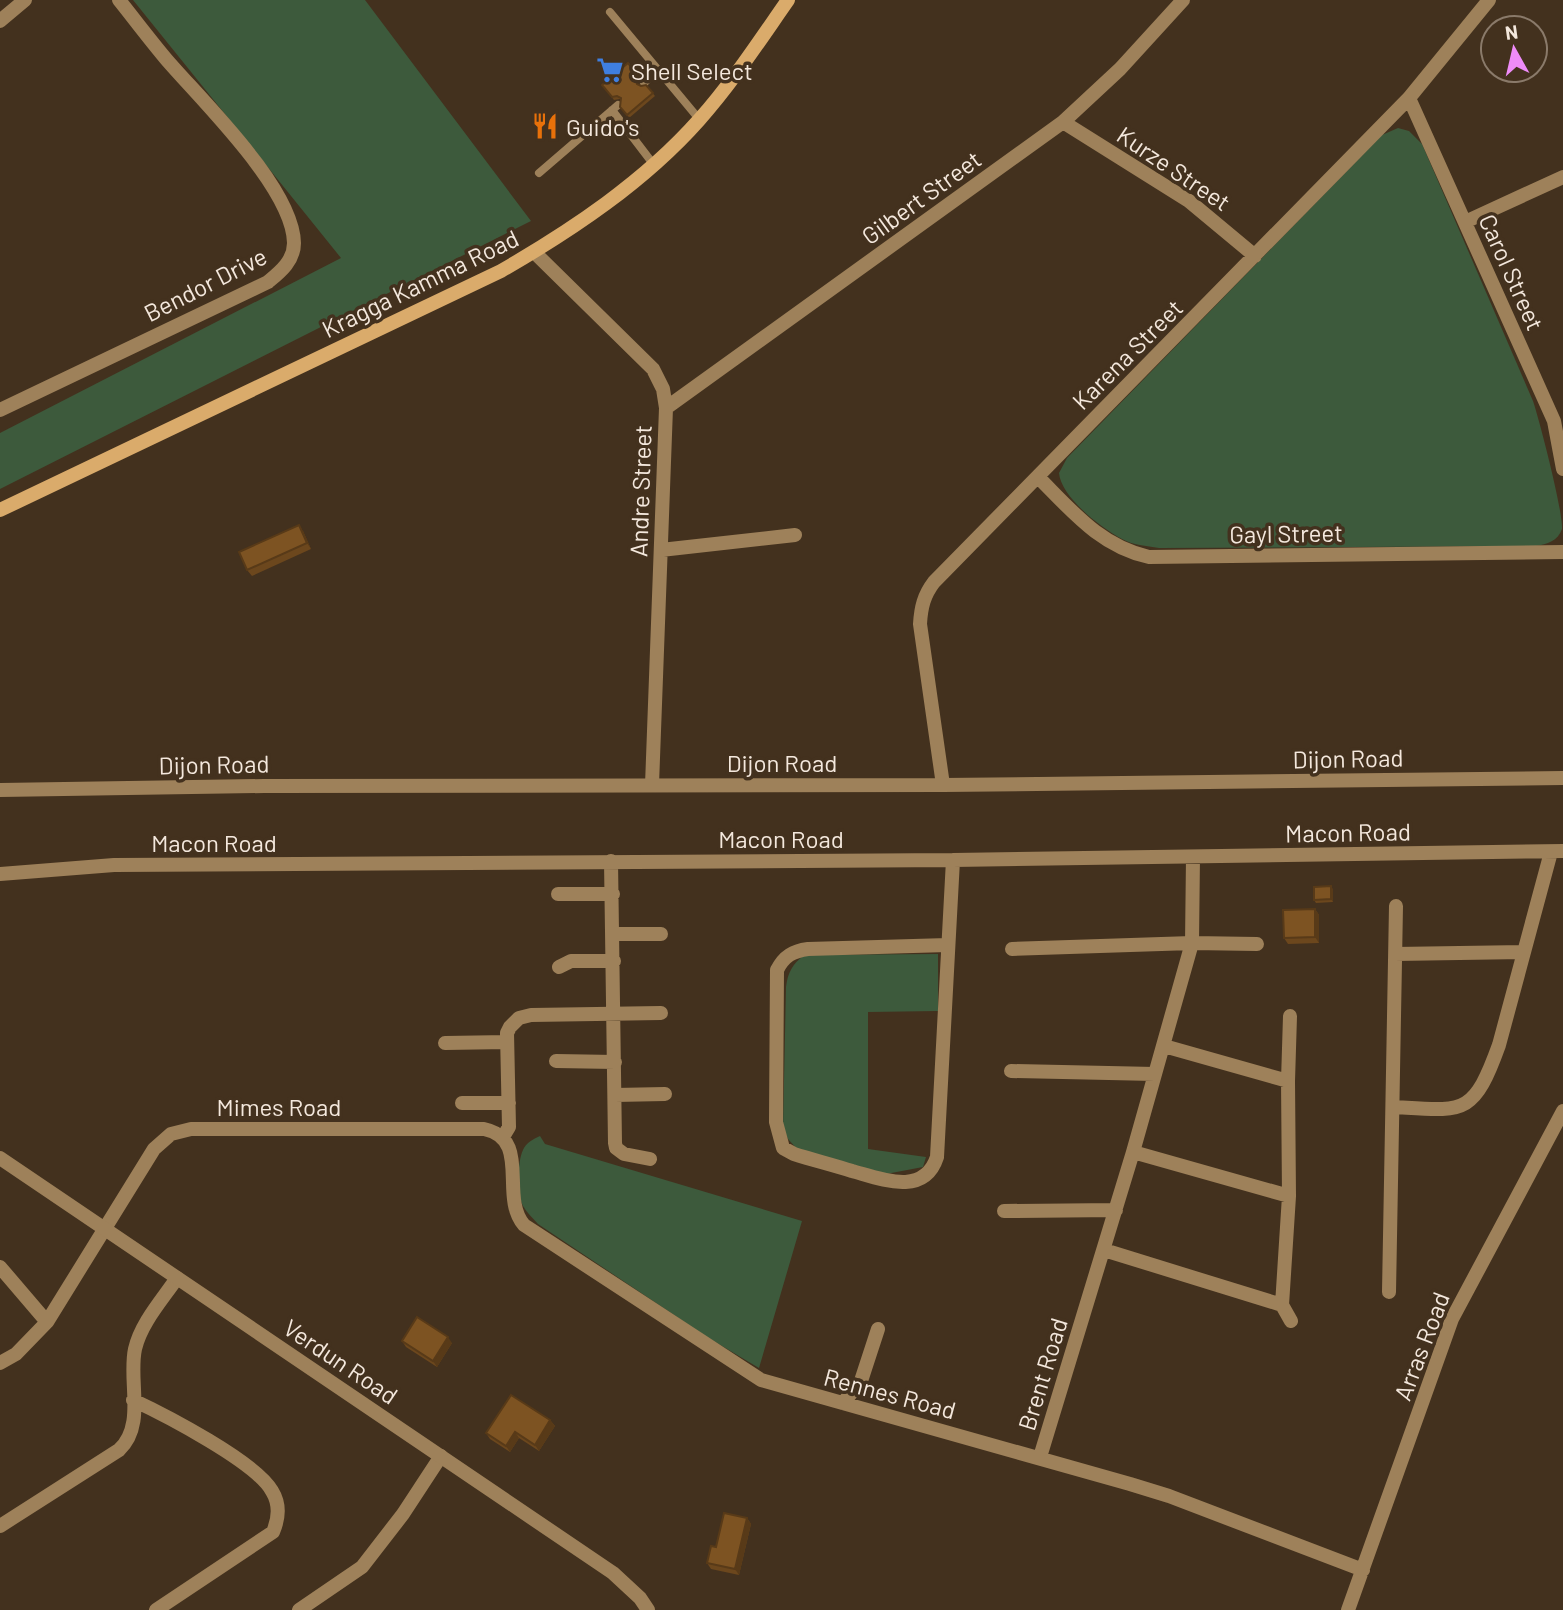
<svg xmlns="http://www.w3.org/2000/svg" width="1563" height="1610" font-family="Barlow,sans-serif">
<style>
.green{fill:#3d5a3c}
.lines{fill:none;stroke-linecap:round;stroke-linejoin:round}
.service{stroke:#9e815a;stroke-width:8}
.minor{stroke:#9e815a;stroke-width:14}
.tertiary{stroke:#9e815a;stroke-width:14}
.secondary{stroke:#daab6b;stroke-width:14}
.wall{fill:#6c471d}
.shaded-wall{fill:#583a18}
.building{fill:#7d5322;stroke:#583a18;stroke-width:2}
.labels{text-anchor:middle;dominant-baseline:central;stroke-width:7;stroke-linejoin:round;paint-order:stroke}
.poi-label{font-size:24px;fill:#f4e8dd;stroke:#43311e;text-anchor:start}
.street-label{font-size:24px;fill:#f4e8dd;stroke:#43311e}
</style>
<rect width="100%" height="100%" fill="#43311e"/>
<path class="green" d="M133,0H365L531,221L0,489V433L341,258Z
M1398,128L1409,131L1422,144L1533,401C1540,422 1563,511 1562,529C1558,541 1547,544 1536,546L1159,548C1146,546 1133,545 1122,539C1101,528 1061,497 1059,473L1067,458L1382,135Z
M938,954V1011L868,1012V1149L926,1157L923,1167L886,1174L799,1151L788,1139L783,1128L786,987C788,972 792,965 804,955Z
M540,1136L545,1144L802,1221L759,1368L707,1337L538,1224C533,1218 527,1213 523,1206C517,1195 517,1162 523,1150C526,1143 533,1139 540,1136Z"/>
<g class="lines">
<path class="service" d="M610,12L699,119
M644,83L658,70
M612,110L654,165
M539,173L618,105"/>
<path class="minor" d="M0,21L25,0
M1409,98L1554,421L1563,469
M1063,122L1189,201L1255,256
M1465,222L1563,177
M534,252L653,369L663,389L666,408L652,785
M666,408L1063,122L1120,69L1183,0
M0,410L268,282C280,272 294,261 294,243C293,188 202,101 166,59C150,40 135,20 119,0
M1038,477C1072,511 1100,546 1149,557L1563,552
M661,550L795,535
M943,785L920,624C921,607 924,595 934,582L1409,98L1489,0
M0,790L264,786L943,785L1563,778
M611,861L615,1143L616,1148L624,1154L650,1159
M0,874L114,865L953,860L1563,851
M558,894H613
M613,934H661
M948,945L808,949C793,951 784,956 777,970L776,1122L783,1148L794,1154C813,1160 833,1165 852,1171C881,1179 924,1197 937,1157L953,860
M1012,949L1192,943L1257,944
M1395,954L1524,952
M559,967L571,961H614
M1290,1016L1288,1081L1289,1196L1282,1305L1291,1321
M445,1043L507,1042
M1164,1046L1288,1081
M556,1061L615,1062
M1011,1071L1155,1074
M615,1095L665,1094
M462,1103H509
M1393,1107C1464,1111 1473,1117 1499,1045L1551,852
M503,1137L509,1127L507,1033L510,1027L519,1018L531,1015L661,1013
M1133,1152L1289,1196
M1004,1211L1116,1210
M1104,1250L1282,1305
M0,1267L47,1322
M1389,1292L1396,906
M0,1363L16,1354L47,1322L154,1149L171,1134L191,1129H484C532,1139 499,1196 524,1225L761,1380L1130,1484L1169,1496L1363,1570
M133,1400C165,1415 256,1462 272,1491C280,1504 279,1518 273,1532L156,1610
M843,1403L861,1381L878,1329
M1040,1457L1133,1152L1192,943L1193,857
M0,1526L119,1450C146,1425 128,1381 135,1349C141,1323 162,1300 177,1278
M299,1610L362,1567L403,1514L441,1456
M1348,1610L1452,1319L1563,1111"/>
<path class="tertiary" d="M0,1158L613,1573L640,1598L648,1610"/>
<path class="secondary" d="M0,510L501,271C572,230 644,182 699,120C732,83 760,40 788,0"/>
</g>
<path class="wall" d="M640,78L638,82V85L641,86L646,85L655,96L629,118L620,107L621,100L620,99L614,100L602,85Z
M303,531L311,549L252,576L247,570Z
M1333,889V902L1316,903L1314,900Z
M1315,909L1319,915V943L1288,944L1284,938Z
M402,1341L452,1343L437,1367L406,1347Z
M550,1420L555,1426L539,1451L519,1438L510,1452L490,1439L486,1433Z
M747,1518L751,1524L739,1575L711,1569L707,1563L716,1547Z"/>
<path class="shaded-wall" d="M299,525L303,531L311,549L307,543Z
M1331,886L1333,889V902L1331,899Z
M1315,909L1319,915V943L1315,937Z
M448,1337L452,1343L437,1367L433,1361Z
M550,1420L555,1426L539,1451L535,1445Z
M515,1432L519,1438L510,1452L506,1446Z
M747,1518L751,1524L739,1575L735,1569Z"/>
<path class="building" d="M628,63L638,75L636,79L637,84L641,86L646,85L653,93L627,115L620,107L621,98L617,96L612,97L602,85Z
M299,525L307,543L247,570L239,552Z
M1331,886V899L1314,900V887Z
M1315,909V937L1284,938L1283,910Z
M417,1317L448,1337L433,1361L402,1341Z
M511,1395L550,1420L535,1445L515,1432L506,1446L486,1433Z
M724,1513L747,1518L735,1569L707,1563L711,1546L716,1547Z"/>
<defs>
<g id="supermarket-bare" transform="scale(2.1)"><path d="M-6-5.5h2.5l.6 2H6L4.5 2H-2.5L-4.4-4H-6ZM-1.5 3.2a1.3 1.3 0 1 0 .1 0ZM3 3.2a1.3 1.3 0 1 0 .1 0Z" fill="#3f7fe0" stroke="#43311e" stroke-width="2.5" paint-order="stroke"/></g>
<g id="restaurant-bare" transform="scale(2.1)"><path d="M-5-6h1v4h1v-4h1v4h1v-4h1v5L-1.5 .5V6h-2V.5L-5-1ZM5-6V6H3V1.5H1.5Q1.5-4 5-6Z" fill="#e8710a" stroke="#43311e" stroke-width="2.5" paint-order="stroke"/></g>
</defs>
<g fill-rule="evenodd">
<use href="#supermarket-bare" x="610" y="70"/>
<use href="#restaurant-bare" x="545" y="126"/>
</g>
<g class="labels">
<g class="poi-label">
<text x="631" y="70">Shell Select</text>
<text x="566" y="126">Guido's</text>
</g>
<g class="street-label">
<text transform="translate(1174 168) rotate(34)">Kurze Street</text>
<text transform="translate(921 197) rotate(-36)">Gilbert Street</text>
<text transform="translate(1512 272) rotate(66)">Carol Street</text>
<text transform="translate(420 283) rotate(-26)">Kragga Kamma Road</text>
<text transform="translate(205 284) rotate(-27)">Bendor Drive</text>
<text transform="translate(1127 354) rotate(-45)">Karena Street</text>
<text transform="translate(640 491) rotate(-88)">Andre Street</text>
<text transform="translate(1286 533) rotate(-1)">Gayl Street</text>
<text transform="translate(1348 758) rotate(-1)">Dijon Road</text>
<text x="782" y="762">Dijon Road</text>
<text transform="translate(214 764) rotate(-1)">Dijon Road</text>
<text transform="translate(1348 832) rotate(-1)">Macon Road</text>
<text x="781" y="838">Macon Road</text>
<text x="214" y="842">Macon Road</text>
<text x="279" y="1106">Mimes Road</text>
<text transform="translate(1421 1346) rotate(-69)">Arras Road</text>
<text transform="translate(341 1361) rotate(34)">Verdun Road</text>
<text transform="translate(1042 1374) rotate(-73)">Brent Road</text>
<text transform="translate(890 1393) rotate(15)">Rennes Road</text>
</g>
</g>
<g transform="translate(1514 49) rotate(352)"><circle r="33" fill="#43311e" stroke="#8a7a6a" stroke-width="2"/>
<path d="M0-5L12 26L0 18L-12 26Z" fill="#ee8bf8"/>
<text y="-10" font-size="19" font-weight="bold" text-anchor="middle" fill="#f4e8dd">N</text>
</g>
</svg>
